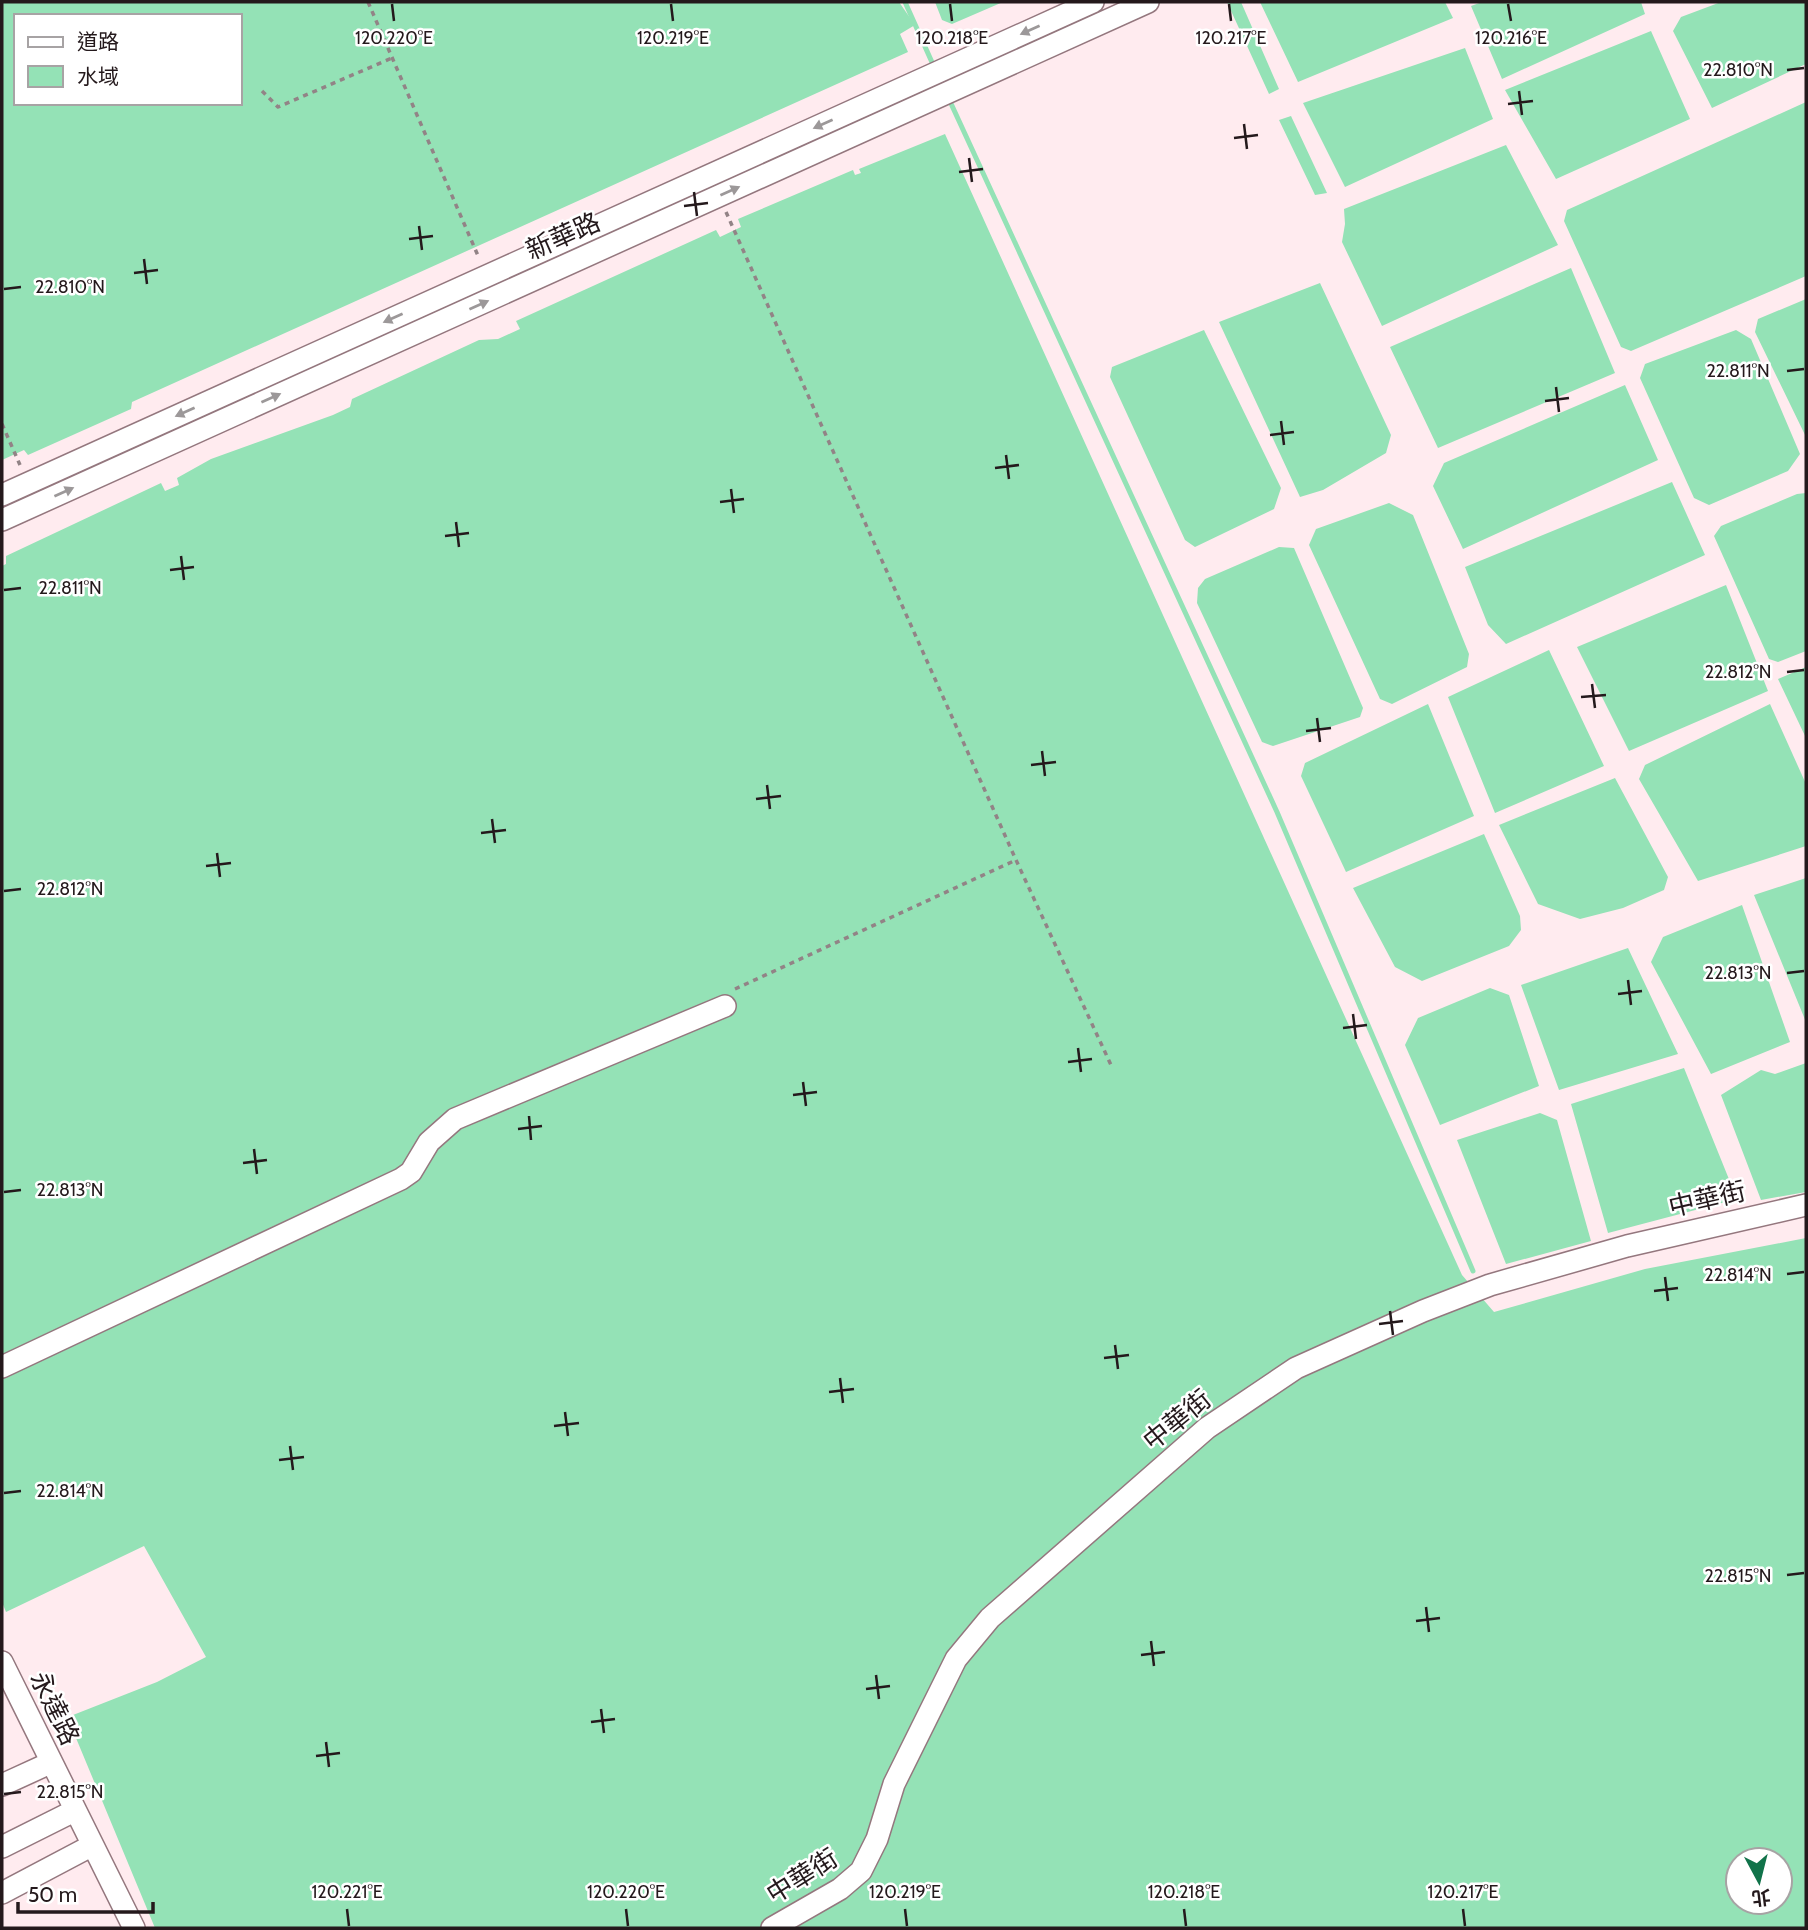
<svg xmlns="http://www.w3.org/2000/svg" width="1808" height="1930" font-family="Cabin,'Noto Sans TC',sans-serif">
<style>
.water{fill:#94e2b6;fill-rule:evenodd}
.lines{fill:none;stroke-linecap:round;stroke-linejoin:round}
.stream{stroke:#94e2b6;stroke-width:5}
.minor-casing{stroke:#94777e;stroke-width:24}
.path{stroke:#928386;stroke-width:3.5;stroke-dasharray:5 5;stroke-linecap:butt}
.minor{stroke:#fff;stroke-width:21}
.oneway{fill:#9c9899}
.ticks{fill:none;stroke:#24191c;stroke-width:2.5}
.labels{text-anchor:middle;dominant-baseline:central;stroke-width:5;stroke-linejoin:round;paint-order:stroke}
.street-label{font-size:26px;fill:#24191c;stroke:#fff}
.ticks-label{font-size:18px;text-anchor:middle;fill:#24191c;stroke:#fff;stroke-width:5;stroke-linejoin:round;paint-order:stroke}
</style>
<rect width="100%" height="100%" fill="#ffebef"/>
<path class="water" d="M2,2H899L915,25L900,34L908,52L132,402L131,409L28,455L24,450L2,460ZM16,16H240V103H16Z
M935,2H1003L952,24L942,20Z
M1227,2H1241L1279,89L1269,94Z
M1260,2H1445L1453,18L1298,82Z
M1482,2H1641L1645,14L1502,79L1471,6Z
M1721,2H1806V64L1712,108L1673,31L1681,17Z
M1651,31L1690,119L1556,179L1505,90Z
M1465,48L1493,119L1345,187L1303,103Z
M1806,102V276L1631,351L1621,347L1564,221L1567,210Z
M1291,116L1327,193L1315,195L1279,120Z
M945,134L1462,1275L1494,1312L1645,1269L1806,1238V1928H155L71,1726L77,1723L73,1715L157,1682L206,1657L144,1546L6,1612L2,1602V566L6,564V556L161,483L165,491L179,485L177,478L211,459L333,415L350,407L352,399L479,340L498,339L520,329L516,321L716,230L720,237L741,227L738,219L853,170L855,175L861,173L859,169ZM1738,1860H1780V1902H1738Z
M1506,145L1558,245L1382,326L1342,242L1345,224L1344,209Z
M1571,268L1615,373L1438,448L1390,347Z
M1320,283L1391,435L1386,453L1323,490L1300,497L1219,322Z
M1806,299V437L1755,332L1758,319Z
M1204,330L1281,488L1274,509L1195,547L1185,540L1110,377L1112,367Z
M1736,330L1751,339L1800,454L1788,471L1709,505L1694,498L1640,378L1645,364Z
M1625,385L1658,460L1463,549L1433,486L1444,463Z
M1672,482L1705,555L1506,644L1488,625L1465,567Z
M1806,493V651L1778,662L1769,659L1714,536L1721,526L1797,494Z
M1389,503L1413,515L1469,654L1467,667L1392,704L1380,699L1309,545L1316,529Z
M1279,547L1294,548L1363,708L1360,717L1273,746L1262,742L1197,603L1198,588L1205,579Z
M1726,585L1768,691L1629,751L1577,647Z
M1549,650L1604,766L1495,813L1448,697Z
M1806,667V738L1778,679Z
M1428,704L1474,816L1346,872L1301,776L1305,763Z
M1770,704L1806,784V846L1698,881L1639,779L1645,765Z
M1615,778L1668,877L1664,890L1623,908L1580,919L1538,904L1499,825Z
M1484,834L1520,916L1521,930L1509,946L1422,981L1395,967L1353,888Z
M1806,878V1022L1754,895Z
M1742,905L1790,1042L1711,1074L1651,962L1663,937Z
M1628,948L1678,1054L1559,1090L1521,985Z
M1490,988L1509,995L1539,1086L1440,1125L1405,1045L1418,1018Z
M1806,1063V1192L1761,1200L1721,1095L1761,1070L1775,1074Z
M1684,1068L1737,1199L1608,1233L1571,1104Z
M1540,1113L1557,1120L1591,1241L1506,1264L1457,1140Z"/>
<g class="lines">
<path class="stream" d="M905,2L935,69
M948,97L1277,812L1473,1271"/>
<g class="minor-casing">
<path id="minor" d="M2,495L1093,2
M2,520L1148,2
M2,1367L401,1179L411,1172L429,1142L455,1119L725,1006
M2,1662L134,1928
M2,1785L50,1763
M2,1847L74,1811
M2,1893L91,1846
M772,1928L840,1889L861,1871L877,1839L894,1784L956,1659L990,1618L1207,1428L1296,1368L1423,1311L1490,1285L1627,1246L1806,1205"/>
</g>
<path class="path" d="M368,2L479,258
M262,91L278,107L392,58
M726,212L1016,860L1111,1065
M2,424L20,465
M735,989L1016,860"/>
<use href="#minor" class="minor"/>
</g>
<defs><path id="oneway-solid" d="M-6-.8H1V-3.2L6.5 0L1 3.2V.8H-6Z" transform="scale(1.75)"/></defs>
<g class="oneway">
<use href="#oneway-solid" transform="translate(1030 30) rotate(156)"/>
<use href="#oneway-solid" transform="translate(823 124) rotate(156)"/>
<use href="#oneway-solid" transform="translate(730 191) rotate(-24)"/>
<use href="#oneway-solid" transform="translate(479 305) rotate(-24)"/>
<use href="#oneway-solid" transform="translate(393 318) rotate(156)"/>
<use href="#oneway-solid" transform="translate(271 398) rotate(-24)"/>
<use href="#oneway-solid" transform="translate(185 412) rotate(156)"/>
<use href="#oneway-solid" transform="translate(64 492) rotate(-24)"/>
</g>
<path class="ticks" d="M392,4L394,21M671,4L673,21M950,4L952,21M1229,4L1231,21M1508,4L1511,21M1787,70L1804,68M1519,91L1522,115M1508,104L1533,101M1244,124L1247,149M1234,138L1258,135M969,158L972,182M959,172L983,169M694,192L697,216M684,206L708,203M419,226L422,250M409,239L433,236M144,259L147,284M134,273L158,270M4,289L21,287M1787,371L1804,369M1556,387L1559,412M1545,401L1569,398M1281,421L1284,445M1270,435L1294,432M1006,455L1009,479M995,468L1019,465M731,489L734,513M720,502L744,499M456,522L459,547M445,536L469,533M181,556L184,580M170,570L194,567M4,590L21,588M1787,672L1804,670M1592,684L1595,708M1581,697L1606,695M1317,718L1320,742M1306,731L1331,728M1042,751L1045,776M1031,765L1056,762M767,785L770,809M756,799L781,796M492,819L495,843M481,833L506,830M217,853L220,877M206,866L231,863M4,891L21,889M1787,973L1804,971M1628,980L1631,1005M1618,994L1642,991M1353,1014L1356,1039M1343,1028L1367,1025M1078,1048L1081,1072M1068,1062L1092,1059M803,1082L806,1106M793,1095L817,1092M529,1116L531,1140M518,1129L542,1126M254,1149L257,1174M243,1163L267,1160M4,1192L21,1190M1787,1274L1804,1272M1665,1277L1668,1301M1654,1291L1678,1288M1390,1311L1393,1335M1379,1324L1403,1321M1115,1345L1118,1369M1104,1358L1129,1355M840,1378L843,1403M829,1392L854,1389M565,1412L568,1436M554,1426L579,1423M290,1446L293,1470M279,1460L304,1457M4,1493L21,1491M1787,1575L1804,1573M1426,1607L1429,1632M1416,1621L1440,1618M1151,1641L1154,1666M1141,1655L1165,1652M876,1675L879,1699M866,1689L890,1686M601,1709L604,1733M591,1722L615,1719M326,1742L329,1767M316,1756L340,1753M4,1794L21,1792M347,1909L349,1926M626,1909L628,1926M905,1909L907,1926M1184,1909L1186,1926M1463,1909L1465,1926"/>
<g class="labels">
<g class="street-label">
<text transform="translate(563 236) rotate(-24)">新華路</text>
<text transform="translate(1707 1199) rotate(-13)">中華街</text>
<text transform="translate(1177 1420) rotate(-39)">中華街</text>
<text transform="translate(55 1708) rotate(64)">永達路</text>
<text transform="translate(802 1876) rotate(-32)">中華街</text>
</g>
</g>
<g class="ticks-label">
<text x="394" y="44">120.220°E</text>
<text x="673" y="44">120.219°E</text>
<text x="952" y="44">120.218°E</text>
<text x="1231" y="44">120.217°E</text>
<text x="1511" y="44">120.216°E</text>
<text x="1738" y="76">22.810°N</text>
<text x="70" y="293">22.810°N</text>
<text x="1738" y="377">22.811°N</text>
<text x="70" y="594">22.811°N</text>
<text x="1738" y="678">22.812°N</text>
<text x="70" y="895">22.812°N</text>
<text x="1738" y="979">22.813°N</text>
<text x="70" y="1196">22.813°N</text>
<text x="1738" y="1281">22.814°N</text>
<text x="70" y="1497">22.814°N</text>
<text x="1738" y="1582">22.815°N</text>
<text x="70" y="1798">22.815°N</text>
<text x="347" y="1898">120.221°E</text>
<text x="626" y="1898">120.220°E</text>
<text x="905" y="1898">120.219°E</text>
<text x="1184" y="1898">120.218°E</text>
<text x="1463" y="1898">120.217°E</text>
</g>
<rect width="1808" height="1930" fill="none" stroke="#24191c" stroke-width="7"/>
<rect x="14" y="14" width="228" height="91" fill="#ffffff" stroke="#a7a3a4" stroke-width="2"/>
<rect x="28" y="37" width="35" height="10" fill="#ffffff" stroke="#a7a3a4" stroke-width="2"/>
<text x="77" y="49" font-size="21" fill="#24191c">道路</text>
<rect x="28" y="66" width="35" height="21" fill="#94e2b6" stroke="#a7a3a4" stroke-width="2"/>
<text x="77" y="84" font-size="21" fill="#24191c">水域</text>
<g transform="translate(1759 1881) rotate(173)"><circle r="33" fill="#ffffff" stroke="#a7a3a4" stroke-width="2"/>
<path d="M0-5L12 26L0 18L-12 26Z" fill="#11734a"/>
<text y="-10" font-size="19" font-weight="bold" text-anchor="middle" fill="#24191c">北</text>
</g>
<path d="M18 1902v10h135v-10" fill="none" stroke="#24191c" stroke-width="3.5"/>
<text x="28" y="1902" font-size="21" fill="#24191c" stroke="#ffffff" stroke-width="5" paint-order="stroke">50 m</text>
</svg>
